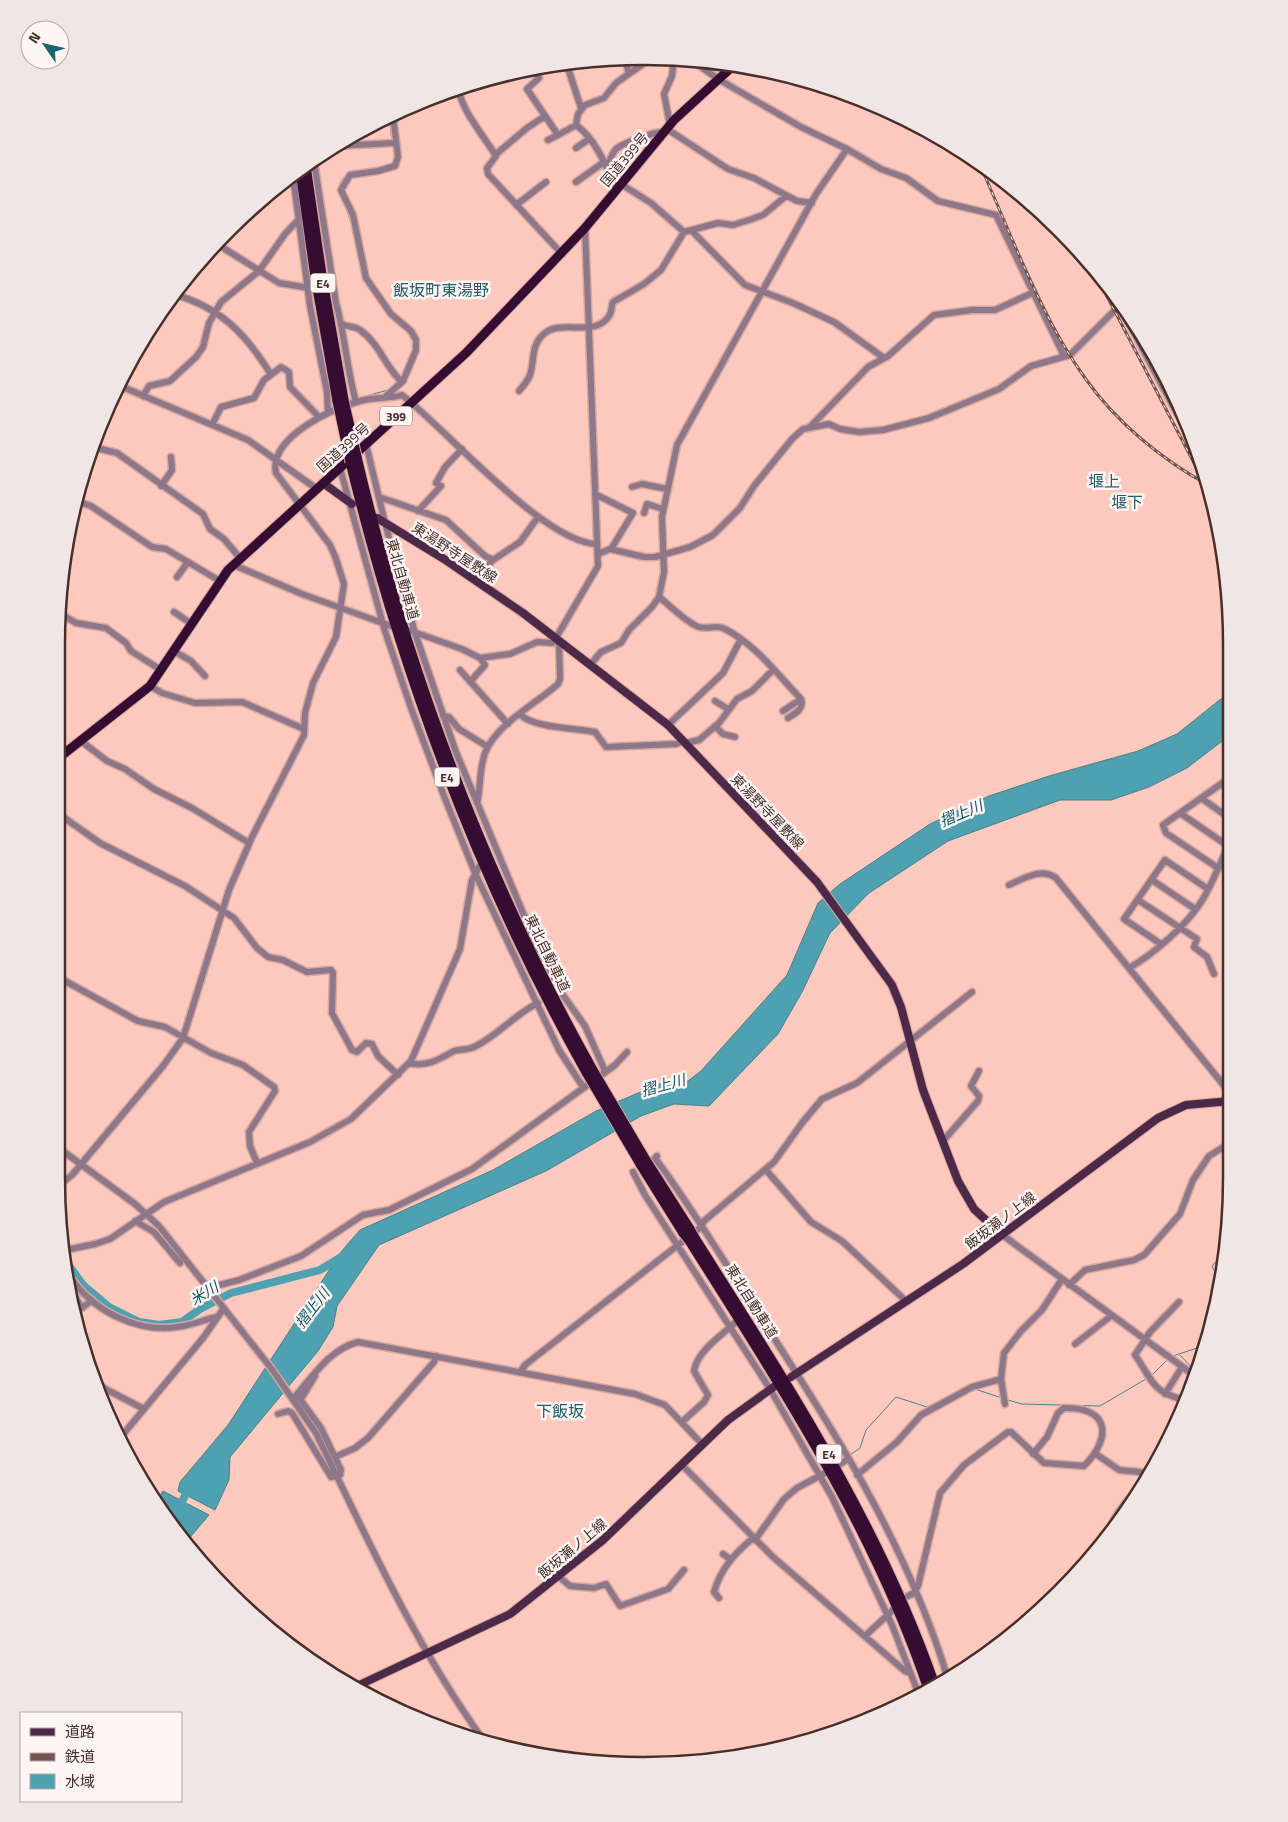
<svg xmlns="http://www.w3.org/2000/svg" width="1288" height="1822" font-family="'Titillium Web','Noto Sans JP',sans-serif">
<style>
.water{fill:#4da1b1;stroke:#4c7f88}
.lines{fill:none;stroke-linecap:round;stroke-linejoin:round}
.stream{stroke:#4c7f88;stroke-width:1}
.river{stroke:#4da1b1;stroke-width:8}
.minor-tunnel{stroke:#d9aaa1;stroke-width:6;stroke-dasharray:6 3;stroke-linecap:butt}
.minor-casing{stroke:#d5a79e;stroke-width:9}
.major-casing{stroke:#d5a79e;stroke-width:10}
.highway-casing{stroke:#d5a79e;stroke-width:11}
.minor{stroke:#8d7789;stroke-width:6}
.major{stroke:#4d2949;stroke-width:8}
.highway{stroke:#360d32;stroke-width:9}
.rail-casing{stroke:#74544e;stroke-width:3}
.rail{stroke:#fdf6f5;stroke-width:1;stroke-dasharray:4;stroke-linecap:butt}
.highway-bridge-casing{stroke:#d5a79e;stroke-width:11;stroke-linecap:butt}
.highway-bridge{stroke:#360d32;stroke-width:9}
.labels{text-anchor:middle;dominant-baseline:central;stroke-width:5;stroke-linejoin:round;paint-order:stroke}
.shield{fill:#fdf6f5;stroke:#7e6b67;stroke-width:1}
.shield-label{font-size:12px;font-weight:bold;fill:#482f2a}
.street-label{font-size:14px;fill:#482f2a;stroke:#fdf6f5}
.water-label{font-size:15px;font-style:italic;fill:#0c5661;stroke:#fdf6f5}
.quarter-label{font-size:16px;fill:#275f69;stroke:#fdf6f5}
.rim{fill:none;stroke:#482f2a;stroke-width:2.5}
</style>
<rect width="100%" height="100%" fill="#fdc9bf"/>
<path class="water" d="M1227,694L1228,733L1221,742L1187,768L1149,787L1111,800H1060L948,841L869,893L830,933L802,992L778,1034L709,1106L674,1104L641,1116L546,1171L379,1245L337,1306L333,1327L318,1351L230,1457L229,1480L215,1510L178,1491L180,1482L228,1425L341,1252L360,1230L493,1170L596,1111L659,1084L688,1081L701,1071L787,975L818,903L840,884L930,824L989,796L1049,776L1138,751L1177,734Z
M163,1491L209,1515L187,1541L155,1503Z"/>
<g class="lines">
<path class="stream" d="M389,117L392,141
M393,145L395,158
M372,169L380,167
M360,263L350,219L338,188C344,172 353,171 368,169
M365,282L370,289
M391,318L409,333
M359,398L388,390
M307,422L313,416
M275,477L280,484
M327,546L336,568
M257,820L285,765
M232,877L239,860
M201,969L219,911
M80,1160L118,1115
M1220,1282L1212,1266L1225,1252
M1180,1355L1193,1369H1197
M1173,1356L1206,1345
M1151,1376L1168,1359
M975,1389L1002,1398
M1008,1400L1022,1404L1100,1406L1146,1379
M850,1455L860,1448L866,1430L896,1397L927,1407L966,1387"/>
<path class="river" d="M68,1264L83,1285L109,1307L139,1322L159,1325L182,1322L200,1309L231,1293L320,1270L343,1256
M171,1523L190,1486"/>
<path class="minor-tunnel" d="M318,325L336,321"/>
<g class="minor-casing">
<path id="minor" d="M625,59L629,74
M690,59L718,79L801,127L847,149L881,169L906,178L938,201L996,215L1064,356
M566,62L581,108
M533,69L539,78L527,89L558,135L576,125C596,139 607,168 617,190
M464,85L471,86L480,82
M459,86C457,105 486,139 496,156L487,168L488,174L562,254
M576,125L578,114L585,105L604,98L616,83L650,59
M670,125L664,94L672,76L674,58
M667,129L728,169L754,178L797,201L812,203
M548,140L558,135
M335,146L395,143
M576,148L589,139
M495,155L527,128L545,116
M314,161L336,303C345,336 347,370 356,402
M606,166C611,161 611,154 616,149C623,143 655,131 664,132
M293,176L310,306L327,392L328,412
M576,182L604,162
M621,184L651,203L684,232
M516,205L546,182
M692,231L745,285L793,303L834,322L884,358
M217,244L279,283L309,288
M173,294C220,307 245,333 270,373
M1124,314L1173,406L1197,447
M342,324C347,327 355,326 360,330C380,344 385,367 402,382
M118,385L248,440L317,489
M519,391C523,386 528,381 530,375C535,360 530,345 545,333C562,319 595,338 609,316C612,312 611,307 613,302L644,284L661,270L684,232L718,223L733,225L752,219L763,215L786,196
M143,396L149,386L170,381L196,357L203,347L209,323L221,302L259,271L285,234L299,219
M384,398L403,381L416,350V340L411,331L391,314L366,278L353,215L341,190L350,175L378,171L395,166L398,157L393,116
M212,425L221,407L254,398L264,380L281,367L289,372L290,387L319,417
M810,427L868,367L888,356L934,315L972,310H995L1032,293
M366,444L385,523L415,633L456,752L533,937L563,995L585,1026L605,1071
M92,447L117,453L203,514L210,529L224,539L240,558
M340,468L384,628L411,708L444,796L475,873L559,1050L583,1087
M161,486L172,470L171,457
M632,487L642,484L667,489
M595,494L633,513L611,549
M379,497L446,520L485,556L493,560
M76,501L91,506L152,547L166,549L220,581
M418,511L441,486L436,483L445,467L462,449
M644,513L647,504L663,509
M598,554L610,549L644,557H655L690,547L713,535L740,508L754,486L792,439L803,429L829,424L840,429L859,432L883,430L929,418L999,389L1031,366L1070,355L1119,306
M234,565L302,594L391,626
M177,577L188,562
M475,580L493,560L520,542L538,517
M659,597C671,606 685,622 699,627C708,630 716,624 725,629C756,645 777,674 801,699C804,709 796,713 788,718
M174,612L192,624
M59,613L76,623L106,628L126,643L131,651L161,670
M408,630L462,649L480,658L510,654L537,642L553,643L598,566L585,228
M174,651L191,661L205,676
M590,665L601,652L621,643L629,630L652,607L659,597L664,572L662,517L677,445L816,194L847,149
M460,670L508,724
M470,682L485,665L480,658
M150,686L162,693L195,703L242,702L304,729
M715,701L728,709
M783,711L801,699
M520,714C532,728 576,728 595,732L606,747L676,744L684,741
M443,716L449,717L459,729L488,747
M668,725L723,673L741,639
M715,726L723,734L735,737
M81,741L107,761L125,769L154,789L192,808L249,843
M686,743L699,740L719,723L737,699L752,691L773,670
M1221,784L1228,788
M1201,798L1228,817
M477,803C481,787 479,769 485,753C496,724 536,704 558,684L560,679L559,642
M56,812L100,843L185,886L234,918L257,948L268,957L283,960L307,972L331,970L333,973L332,1013L352,1050L357,1052L366,1043L372,1044L378,1056L398,1075
M1180,813L1228,846
M1218,868L1166,833L1163,825L1228,779
M1152,880L1195,909
M1009,885C1023,879 1041,867 1056,878L1230,1093
M1138,900L1197,939L1194,947L1207,957L1214,974
M1161,944L1124,919L1165,860L1208,889
M1129,968C1154,954 1188,924 1203,899C1213,882 1220,864 1228,846
M56,976L138,1021L165,1027L211,1053L243,1065L274,1087L275,1091L249,1132L250,1146L257,1163
M409,1063C426,1067 438,1060 452,1052C458,1048 467,1052 478,1045C500,1033 517,1013 538,1003
M1226,1101L1230,1111
M943,1141L978,1101L979,1096L971,1086L979,1071
M56,1146L135,1204L159,1226L271,1368L316,1433C367,1538 414,1643 482,1738
M657,1156L655,1158C690,1205 720,1255 751,1303C828,1420 906,1541 947,1676
M766,1170L811,1222L842,1241L907,1302
M633,1172L645,1195L770,1389L832,1497L892,1625L919,1695
M57,1187L72,1175L163,1066L183,1038L229,890L252,837L304,735L305,713L313,683L336,637L344,584L335,556L330,545L276,473C268,437 336,406 364,400C377,397 389,399 402,395C447,430 544,543 597,544
M135,1221L154,1232L180,1263
M1001,1234L1195,1376
M66,1250L95,1244L110,1239L164,1202L310,1142L351,1119L411,1061L460,949L472,880L479,867
M69,1275C93,1312 140,1335 183,1326C195,1324 206,1319 217,1317
M1069,1285L1085,1270L1134,1260L1144,1255L1180,1214L1193,1180L1209,1156L1230,1143
M208,1288L239,1280L301,1256L363,1215L389,1210L472,1169L615,1065L627,1052
M71,1290L82,1308L92,1300
M1179,1302L1150,1332L1135,1355C1152,1379 1151,1391 1181,1399
M1075,1344L1111,1316
M521,1371L525,1365L701,1227L704,1221L774,1162L802,1123L822,1099L857,1083L972,992
M94,1383L144,1409
M1165,1394L1182,1367
M293,1399C312,1378 328,1350 358,1342L635,1394L665,1405L703,1445
M301,1399L315,1376
M1005,1404L1001,1379L1004,1353L1021,1331L1042,1310L1062,1279
M278,1414L288,1411L292,1413L331,1477L340,1475L341,1470L321,1428L297,1395
M683,1421L704,1402L708,1395L694,1371C697,1351 722,1335 736,1322
M120,1438L203,1338L224,1308
M1096,1454L1119,1470L1149,1473
M335,1457L355,1448L368,1438L434,1362L436,1356
M840,1464L848,1459
M682,1465L773,1557L905,1671L910,1673
M857,1475L897,1442L921,1415L972,1387L1001,1379
M1111,1534C1108,1519 1133,1495 1143,1483
M755,1540L784,1499L797,1488L825,1473
M723,1554L730,1559
M558,1576L570,1586L594,1588L606,1584L620,1606L668,1589L684,1570
M915,1590L918,1586L940,1493L964,1465L1008,1432H1011L1044,1463L1084,1466C1112,1438 1110,1407 1064,1408L1058,1413L1047,1437L1033,1454
M908,1596L916,1592
M719,1598L714,1592C721,1568 735,1553 753,1538
M865,1636L894,1609"/>
</g>
<g class="major-casing">
<path id="major" d="M323,483L352,504
M377,518L444,559L523,613L668,725L817,882L892,985L901,1007L923,1090L958,1181L974,1209L1001,1234
M791,1377L963,1264L1158,1118L1186,1105L1230,1101
M355,1687L510,1614L603,1540L728,1420L775,1386"/>
</g>
<g class="highway-casing">
<path id="highway" d="M306,166L322,275L344,400
M300,171L315,277L337,401
M357,457C408,672 485,877 593,1070
M350,462C402,676 479,882 587,1074
M56,760L150,686L228,570L466,353L585,228L674,120L733,66
M646,1160L690,1229
M640,1164L683,1233
M695,1238C786,1382 879,1523 935,1685
M690,1242C781,1387 873,1526 928,1689"/>
</g>
<use href="#minor" class="minor"/>
<use href="#major" class="major"/>
<use href="#highway" class="highway"/>
<g class="rail-casing">
<path id="rail" d="M979,163C1012,235 1039,314 1085,378C1116,422 1161,459 1208,485
M1086,256L1205,484"/>
</g>
<use href="#rail" class="rail"/>
<g class="highway-bridge-casing">
<path id="highway-bridge" d="M344,400L357,457
M337,401L350,462
M593,1070L646,1160
M587,1074L640,1164
M690,1229L695,1238
M683,1233L690,1242"/>
</g>
<use href="#highway-bridge" class="highway-bridge"/>
</g>
<g class="labels">
<g class="shield">
<rect x="310.5" y="273.5" width="25" height="19" rx="4"/>
<rect x="380" y="406.5" width="32" height="19" rx="4"/>
<rect x="434.5" y="767.5" width="25" height="19" rx="4"/>
<rect x="816.5" y="1444.5" width="25" height="19" rx="4"/>
</g>
<g class="shield-label">
<text x="323" y="283">E4</text>
<text x="396" y="416">399</text>
<text x="447" y="777">E4</text>
<text x="829" y="1454">E4</text>
</g>
<g class="street-label">
<text transform="translate(624 159) rotate(-50)">国道399号</text>
<text transform="translate(343 447) rotate(-42)">国道399号</text>
<text transform="translate(455 552) rotate(33)">東湯野寺屋敷線</text>
<text transform="translate(403 579) rotate(74)">東北自動車道</text>
<text transform="translate(768 811) rotate(46)">東湯野寺屋敷線</text>
<text transform="translate(548 953) rotate(64)">東北自動車道</text>
<text transform="translate(1000 1220) rotate(-37)">飯坂瀬ノ上線</text>
<text transform="translate(752 1301) rotate(58)">東北自動車道</text>
<text transform="translate(572 1548) rotate(-40)">飯坂瀬ノ上線</text>
</g>
<g class="water-label">
<text transform="translate(961 813) rotate(-23)">摺上川</text>
<text transform="translate(663 1085) rotate(-15)">摺上川</text>
<text transform="translate(204 1293) rotate(-31)">米川</text>
<text transform="translate(312 1308) rotate(-52)">摺上川</text>
</g>
<g class="quarter-label">
<text x="441" y="290">飯坂町東湯野</text>
<text x="1104" y="481">堰上</text>
<text x="1127" y="502">堰下</text>
<text x="560" y="1411">下飯坂</text>
</g>
</g>
<path d="M0 0H1288V1822H0ZM644 65H644A579 579 0 0 1 1223 644V1178A579 579 0 0 1 644 1757H644A579 579 0 0 1 65 1178V644A579 579 0 0 1 644 65Z" fill="#efe6e5" fill-rule="evenodd"/>
<path class="rim" d="M644 65H644A579 579 0 0 1 1223 644V1178A579 579 0 0 1 644 1757H644A579 579 0 0 1 65 1178V644A579 579 0 0 1 644 65Z"/>
<rect x="20" y="1712" width="162" height="90" fill="#fdf6f5" stroke="#b5a6a4"/>
<rect x="30" y="1728" width="25" height="8" fill="#4d2949" stroke="#b5a6a4"/>
<text x="65" y="1737" font-size="15" fill="#482f2a">道路</text>
<rect x="30" y="1753" width="25" height="8" fill="#74544e" stroke="#b5a6a4"/>
<text x="65" y="1762" font-size="15" fill="#482f2a">鉄道</text>
<rect x="30" y="1774" width="25" height="15" fill="#4da1b1" stroke="#b5a6a4"/>
<text x="65" y="1787" font-size="15" fill="#482f2a">水域</text>
<g transform="translate(45 45) rotate(304)"><circle r="24" fill="#fdf6f5" stroke="#b5a6a4"/>
<path d="M0-4L9 19L0 12L-9 19Z" fill="#1b6571"/>
<text y="-8" font-size="14" font-weight="bold" text-anchor="middle" fill="#482f2a">N</text>
</g>
</svg>
